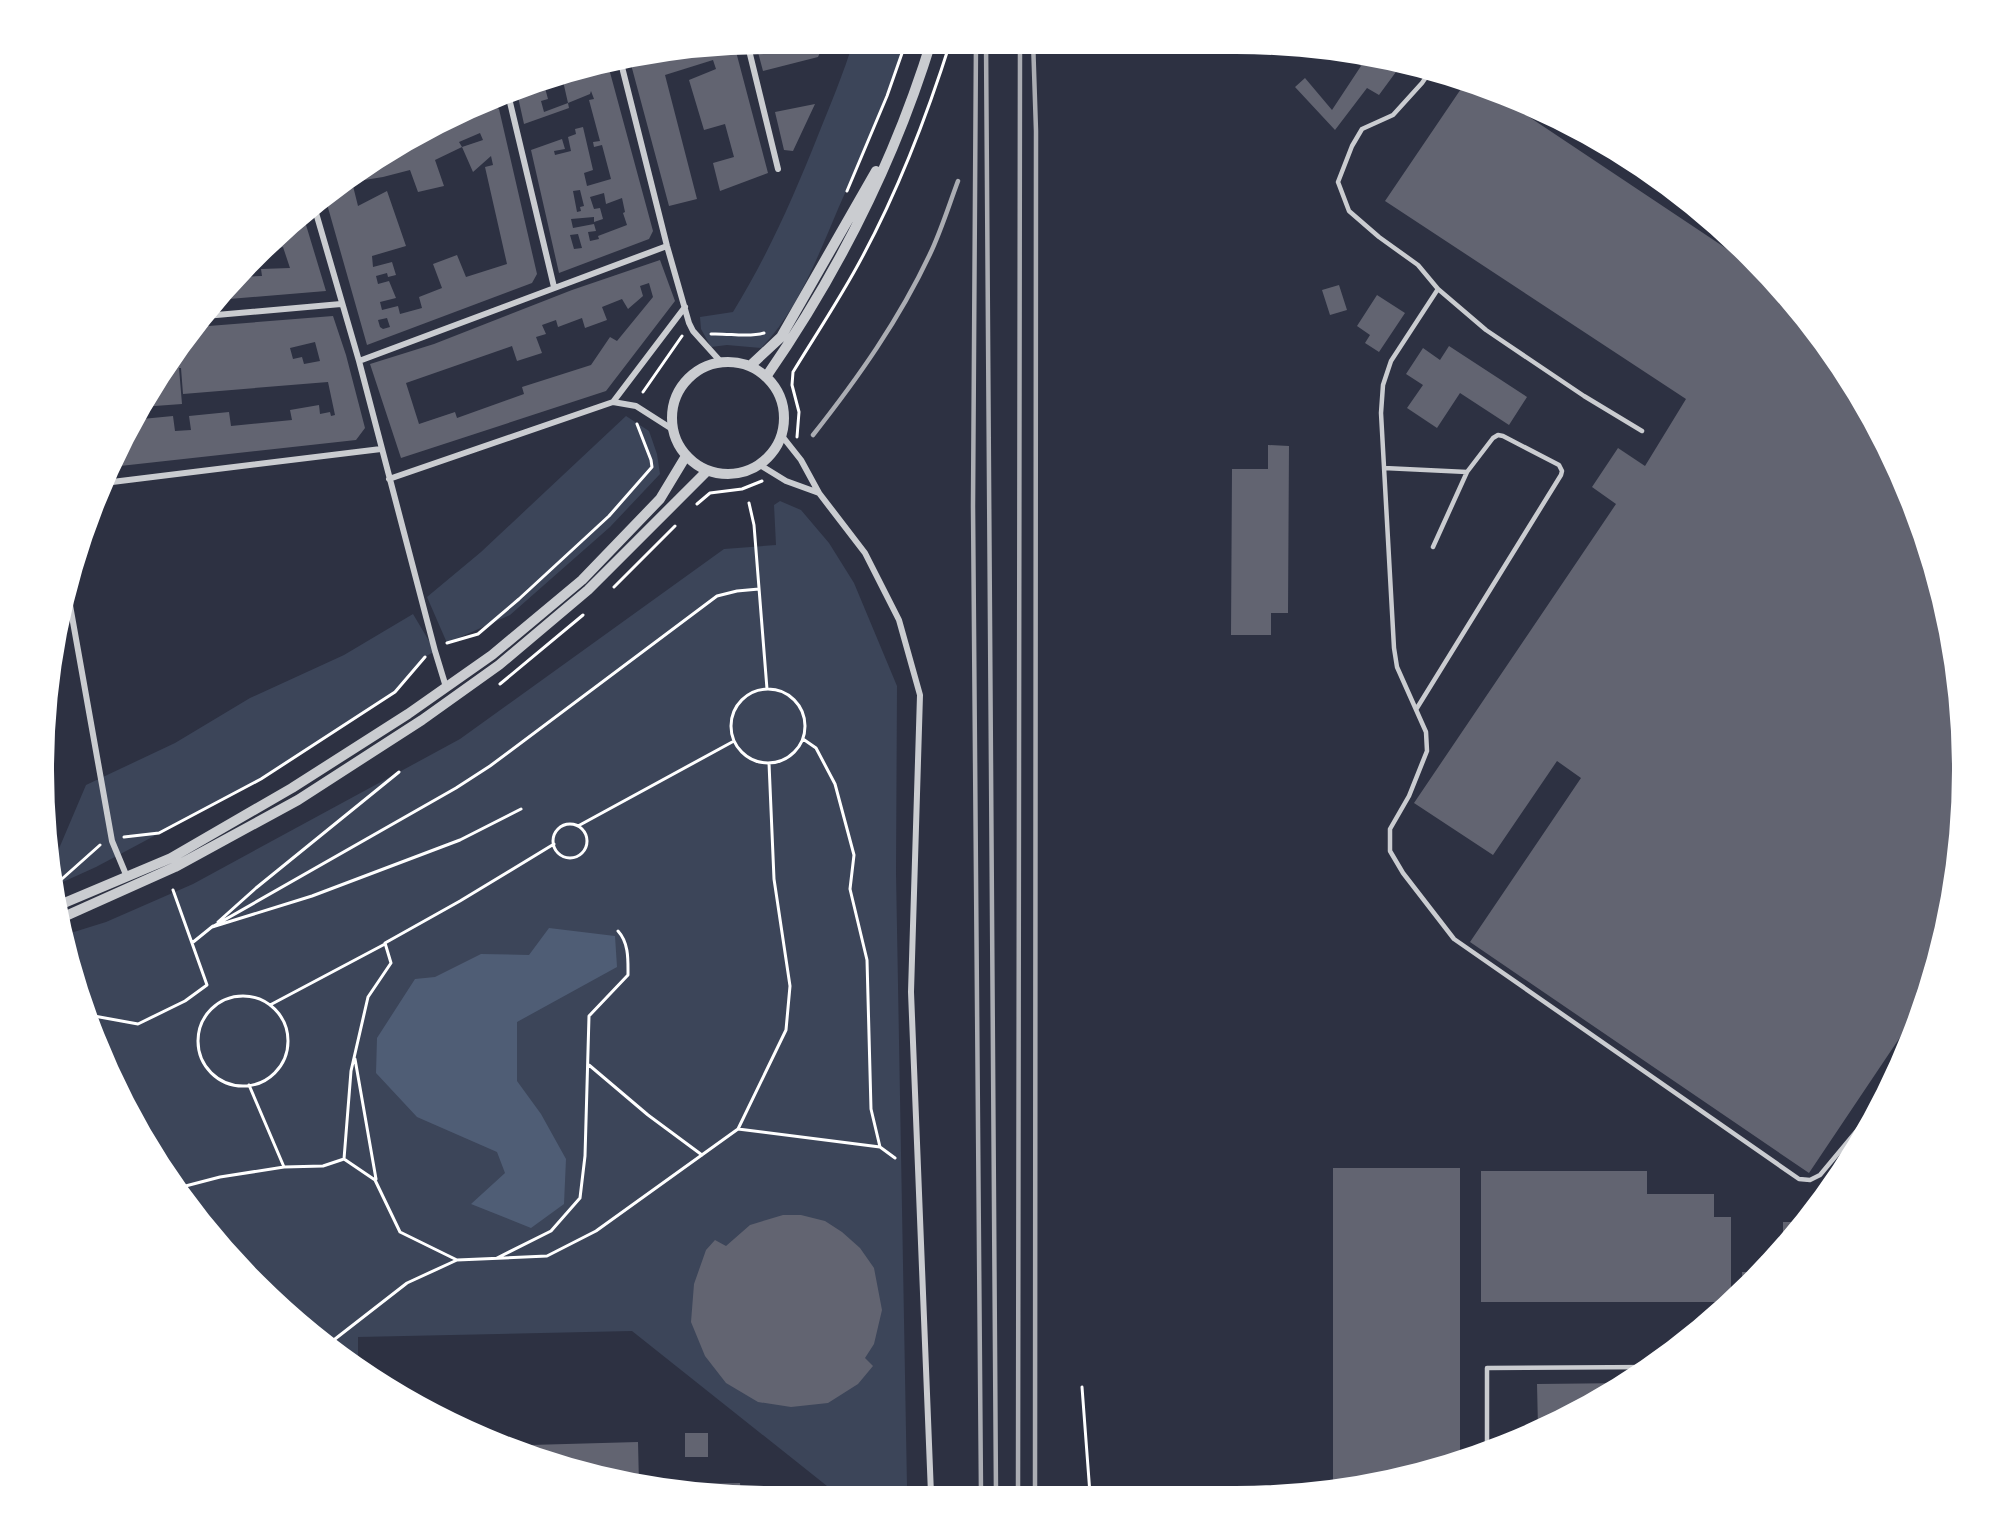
<svg xmlns="http://www.w3.org/2000/svg" width="2005" height="1539" font-family="Jost,sans-serif">
<style>
.green{fill:#3c4559}
.water{fill:#4f5d75}
.building{fill:#626471;fill-rule:evenodd}
.lines{fill:none;stroke-linecap:round;stroke-linejoin:round}
.path{stroke:#fff;stroke-width:3}
.service{stroke:#caccd0;stroke-width:4.5}
.minor{stroke:#caccd0;stroke-width:6}
.tertiary{stroke:#caccd0;stroke-width:10}
.rail{stroke:#abadb3;stroke-width:4.5}
.rim{fill:none;stroke:#fff;stroke-width:8}
</style>
<rect width="100%" height="100%" fill="#2d3142"/>
<path class="green" d="M854,39H906C886,98 863,153 838,209C818,256 797,312 761,348L727,345L711,347L701,329L700,317L733,312C767,257 793,198 817,138C830,105 844,73 854,39Z
M626,416L649,431L657,454L660,474L610,527L510,615L447,643L427,597L481,552Z
M780,501L801,510L829,543L854,583L897,686L896,873L907,1487L827,1486L632,1331L358,1337V1373L253,1286L162,1175L95,1049L64,959L61,936L106,922L193,884L460,739L724,549L776,545L774,505Z
M413,614L435,651L425,657L395,692L261,779L96,867L54,886L52,865L86,785L175,743L250,698L344,655Z"/>
<path class="water" d="M549,928L615,936L617,967L517,1022V1081L541,1114L566,1159L564,1204L531,1228L471,1204L505,1173L497,1152L417,1117L376,1073L377,1038L415,979L435,977L481,954L529,955Z"/>
<path class="building" d="M779,39L780,44L788,42L787,39H810L813,48L824,44L818,57L763,71L755,41Z
M734,44L768,173L720,191L713,163L734,157L725,124L704,130L689,80L716,69L713,60L665,75L697,199L669,206L629,57Z
M1347,51L1404,61L1379,95L1367,88L1335,130L1295,87L1305,78L1332,110L1361,66Z
M608,65L653,231L649,239L559,273L531,150L562,139L565,149L554,151L555,155L571,151L568,137L576,134L575,129L583,127L593,170L584,173L587,186L611,179L602,145L594,147L593,142L600,141L589,100L594,99L591,91L590,94L568,103L563,81ZM580,190L584,206L580,207L581,211L577,212L573,191ZM604,193L606,204L622,198L625,212L623,213L627,225L598,236L599,239L590,241L588,232L596,231L594,224L573,228L571,219L594,217V222L603,219L600,208L594,209L590,197ZM578,234L582,248L574,249L570,235Z
M1467,80L1483,86L1784,287L1843,364L1911,490L1952,627L1966,770L1952,912L1925,1000L1809,1173L1470,942L1581,778L1557,761L1493,855L1414,803L1616,504L1592,487L1618,448L1645,466L1686,399L1385,201Z
M545,88L548,99L541,101L544,112L568,103L569,108L524,124L518,97Z
M815,104L793,151L784,150L775,112Z
M495,106L499,109L537,274L532,283L367,345L325,197L394,145ZM480,133L483,140L462,147L459,142ZM462,147L473,172L491,156L493,165L485,167L507,264L466,277L457,255L433,264L442,288L419,297L422,308L400,314L398,306L382,310L380,302L396,298L389,281L378,284L376,276L387,273L388,277L396,275L392,262L373,267L372,256L406,246L387,191L358,206L352,182L383,177L410,170L418,192L444,186L435,160ZM387,318L390,327L383,329L380,327L378,320Z
M303,215L326,291L217,300L239,271L240,277L262,276L261,269L290,268L283,247L270,250L268,241L281,236L280,233Z
M660,260L675,301L606,391L401,458L370,364L434,344L572,290ZM649,283L653,297L617,341L610,337L591,365L522,387L524,394L457,418L455,412L419,424L406,383L512,346L517,361L542,353L536,337L546,334L542,325L556,320L558,327L582,318L585,328L607,320L602,307L622,299L628,309L643,296L640,286Z
M1339,285L1347,310L1330,315L1322,290Z
M1377,295L1405,313L1379,352L1365,343L1370,335L1357,326Z
M333,316L346,355L365,428L356,440L111,467L137,405L196,327ZM315,342L320,361L304,364L302,357L293,359L290,348ZM179,368H181L183,394L328,382L335,415L331,416L330,412L320,414L319,405L290,410L292,420L231,426L229,412L189,416L191,430L175,431L173,416L142,419L141,407L182,404Z
M1449,346L1527,397L1509,425L1460,393L1437,428L1407,408L1423,385L1406,374L1423,348L1440,360Z
M1268,445L1289,446L1288,613H1271V635H1231L1232,469H1268Z
M1333,1168H1460V1464L1333,1493Z
M1481,1171H1647V1194H1714V1217H1731V1302H1481Z
M783,1215H801L825,1221L842,1232L860,1248L874,1268L882,1310L874,1344L865,1358L873,1366L858,1384L828,1403L791,1407L758,1402L726,1383L705,1356L691,1322L694,1284L706,1250L715,1240L726,1246L750,1225Z
M1783,1222H1805L1783,1248Z
M1761,1256H1777L1752,1286L1743,1294L1742,1272H1761Z
M1629,1383L1538,1428L1537,1384Z
M685,1433H708V1457H685Z
M638,1442L639,1484L531,1455L530,1445Z
M740,1483L741,1494H674L653,1488V1485Z"/>
<g class="lines">
<path class="path" d="M847,191L887,96L907,39
M711,334C729,333 748,338 764,333
M643,392L682,336
M797,437L799,412L792,385L793,372C815,336 839,300 859,263C898,192 927,116 951,40
M749,503L754,525L767,689
M697,504L710,493L742,489L762,481
M614,587L675,526
M447,643L478,634L519,599L609,516L652,467L651,460L637,424
M500,684L583,615
M731 726a37 37 0 1 1 74 0a37 37 0 1 1-74 0Z
M803,739L816,748L835,784L854,855L850,889L867,960L871,1109L880,1147
M521,809L460,840L312,896L212,927L456,788L490,766L717,596L737,591L759,589
M553 841a17 17 0 1 1 34 0a17 17 0 1 1-34 0Z
M578,826L734,741
M124,837L159,833L261,779L395,692L425,657
M54,886L100,845
M218,922L256,888L399,772
M192,943L213,926
M198 1041a45 45 0 1 1 90 0a45 45 0 1 1-90 0Z
M270,1005L385,944
M83,1014L138,1024L185,1001L207,985L173,890
M355,1059L376,1179
M589,1065L648,1115L702,1155
M249,1085L284,1167L323,1166L344,1159
M738,1129L786,1030L790,986L774,879L769,763
M174,1189L220,1177L284,1167
M497,1258L551,1231L580,1198L585,1156L589,1016L628,975C628,960 629,943 618,931
M457,1260L400,1232L375,1180L344,1159L351,1071L368,997L391,963L385,943L460,901L554,844
M326,1346L407,1283L457,1260L547,1256L596,1231L738,1129L880,1147L895,1158
M1082,1387L1090,1494"/>
<path class="service" d="M1433,67L1422,83L1393,115L1362,129L1352,146L1338,182L1349,211L1379,237L1418,265L1438,289L1391,361L1383,385L1381,413L1394,648L1397,667L1426,732L1427,751L1409,796L1390,829V851L1403,873L1454,939L1799,1179L1810,1180L1820,1175L1885,1097
M1438,289L1486,330L1584,396L1642,431
M1384,468L1467,472L1493,438L1498,435L1503,436L1559,465L1562,471L1561,475L1417,708
M1433,547L1467,472
M1487,1453V1368L1654,1367"/>
<path class="minor" d="M747,42L778,169
M620,59L667,246L689,323L693,331L721,362
M571,68L582,64
M508,94L554,287
M314,206L359,361L435,651L446,687
M205,316L341,304
M359,361L667,246
M613,402L636,406L672,429
M782,436L801,460L819,493L865,553L899,620L920,695L911,992L931,1494
M760,465L786,481L819,493
M389,479L613,402L685,307
M104,483L381,449
M65,577L112,841L127,877"/>
<path class="tertiary" d="M672 418a56 56 0 1 1 112 0a56 56 0 1 1-112 0Z
M750,366L781,337L876,171
M766,377C838,273 895,160 932,39
M57,906L171,858L292,788L408,714L492,655L582,580L660,499L686,456
M59,919L175,867L298,800L422,720L499,665L588,590L707,471"/>
<path class="rail" d="M976,40L973,506L981,1494
M986,40L996,1494
M1033,40L1036,131L1035,1494
M813,435C858,378 899,320 930,254C941,231 949,205 958,181
M1018,1494L1020,40"/>
</g>
<path d="M0 0H2005V1539H0ZM770 50H1236A720 720 0 0 1 1956 770V770A720 720 0 0 1 1236 1490H770A720 720 0 0 1 50 770V770A720 720 0 0 1 770 50Z" fill="#fff" fill-rule="evenodd"/>
<path class="rim" d="M770 50H1236A720 720 0 0 1 1956 770V770A720 720 0 0 1 1236 1490H770A720 720 0 0 1 50 770V770A720 720 0 0 1 770 50Z"/>
</svg>
